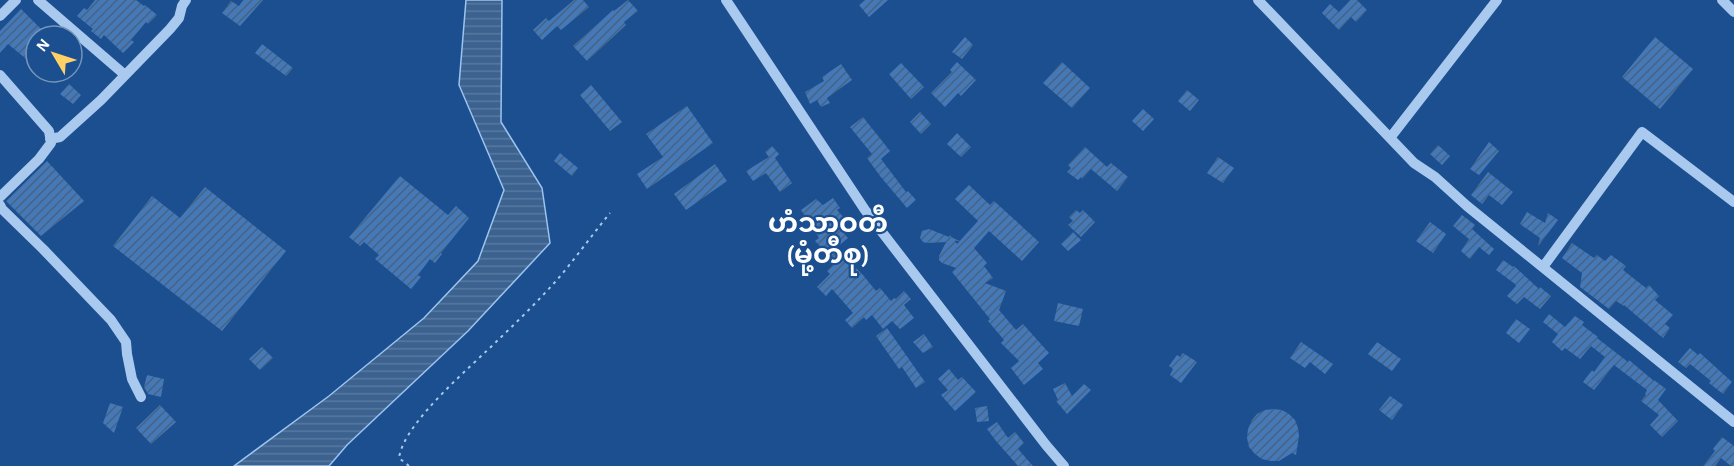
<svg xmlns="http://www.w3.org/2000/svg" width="1734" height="466" font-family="'Alegreya Sans','Noto Sans Myanmar',sans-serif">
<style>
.water{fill:url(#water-rules);stroke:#9cc4f0;stroke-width:1.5}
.building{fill:url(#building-hatch)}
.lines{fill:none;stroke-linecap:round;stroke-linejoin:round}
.path{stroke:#a9c9ee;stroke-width:2;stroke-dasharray:3 4.5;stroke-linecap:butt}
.minor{stroke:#a9c9ee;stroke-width:10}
.labels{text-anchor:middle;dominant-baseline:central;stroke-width:4.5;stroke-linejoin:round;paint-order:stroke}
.quarter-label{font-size:27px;font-weight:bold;fill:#fff;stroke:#1b4f8f}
</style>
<defs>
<pattern id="water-rules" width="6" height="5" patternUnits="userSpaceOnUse" patternTransform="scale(1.5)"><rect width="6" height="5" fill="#3c6290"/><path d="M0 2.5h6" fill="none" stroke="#597aa1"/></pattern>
<pattern id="building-hatch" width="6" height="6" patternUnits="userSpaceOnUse" patternTransform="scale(1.5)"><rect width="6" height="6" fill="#4478b7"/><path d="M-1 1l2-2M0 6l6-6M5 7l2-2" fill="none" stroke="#486282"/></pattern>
</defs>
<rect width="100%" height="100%" fill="#1b4f8f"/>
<path class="water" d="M466,0H502L501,122L542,188L550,243L468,331L347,445L329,466H234L329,396L424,318L478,261L504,190L459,85Z"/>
<path class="building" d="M95,0H136L144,6L145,5L157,15L148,24L146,22L131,40L134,42L123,53L104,35L101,39L91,31L93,29L77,16L84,8L87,10Z
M243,0H263L240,26L222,13L231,1L239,6Z
M574,0H583L589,7L561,30L557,26L542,40L533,30L546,18L549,21Z
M628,0L638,11L624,22L626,25L587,61L573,46L613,10L614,11Z
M865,0H888L869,17L859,5Z
M1350,0H1357L1367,10L1356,22L1351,17L1339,30L1322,13L1330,4L1339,12Z
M21,9L48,36H36V67L8,44L0,53V31Z
M965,37L973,45L962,59L952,52Z
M1655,37L1693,69L1660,109L1622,77Z
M262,44L293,68L286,76L255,53Z
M957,62L976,80L961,96L958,93L945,107L931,93L952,72L950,70Z
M1062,62L1090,88L1072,108L1043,83Z
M901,63L924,87L911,99L889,74Z
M841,64L852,80L827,98L830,103L821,107L817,100L810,104L805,92L824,81L822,77Z
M69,84L81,95L73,104L60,94Z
M591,85L622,122L610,131L580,95Z
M1187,90L1199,100L1190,111L1178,101Z
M687,106L713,143L647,189L637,174L663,157L646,134Z
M1143,109L1154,119L1143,131L1132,121Z
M920,112L931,124L921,134L910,122Z
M863,117L890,151L881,159L906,192L908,191L916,200L907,208L880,176L867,158L872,154L850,127Z
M957,133L971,147L961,157L947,144Z
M1489,142L1499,151L1479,175L1470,169Z
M1438,145L1450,156L1442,165L1430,154Z
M772,146L779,154L775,158L792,183L780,192L766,173L753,181L746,171L769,157L765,152Z
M1085,147L1107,167L1111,163L1128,177L1117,191L1091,169L1082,179L1081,177L1078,180L1067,172L1071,168L1068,165Z
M560,153L578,168L572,176L554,161Z
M1218,157L1234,168L1223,183L1207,173Z
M47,161L84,201L41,236L6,201Z
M715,164L727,181L686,210L674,194Z
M1488,172L1513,192L1502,205L1489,195L1482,204L1471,195Z
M400,176L448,215L456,206L469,218L441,253L442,254L435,263L430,259L418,275L421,277L411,289L375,259L379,255L364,242L360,246L349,237Z
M969,185L990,205L994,201L1039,242L1022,261L989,231L974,248L987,263L984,266L993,278L985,283L1006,291L999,310L1016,330L1023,324L1049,353L1038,363L1043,369L1024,385L1011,368L1019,361L1001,343L1004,340L988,321L990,319L952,272L956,268L942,263L939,260V256L946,242L927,243L923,242L920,238L922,231L929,229L949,237L950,235L953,238L960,241H955L957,244L978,221L955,199Z
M205,187L286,251L222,331L113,246L152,196L180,218Z
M833,198L840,208L837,210L845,219L837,225L848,238L836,248L863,275L876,291L880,288L891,301L894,298L896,299L904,291L911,299L904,305L914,318L900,329L892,321L883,329L872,315L866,320L864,317L852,328L845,320L853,313L832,289L826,296L817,287L830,274L827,271L836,262L815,241L819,238L801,210L816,199L823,205Z
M1076,210L1080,213L1083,210L1095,222L1081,237L1068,225L1073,221L1069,217Z
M1527,212L1545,223L1548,213L1558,220L1539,245H1538L1540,238L1520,224Z
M1462,215L1475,225L1472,229L1494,249L1489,255L1479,247L1470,259L1461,251L1469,239L1453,226Z
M1430,222L1446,234L1433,253L1416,241Z
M1073,232L1081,240L1068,251L1061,244Z
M1572,243L1594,258L1597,255L1605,261L1611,255L1626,266L1623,270L1646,288L1649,285L1659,296L1655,300L1673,315L1665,324L1670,328L1663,338L1624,305V306L1616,301L1609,309L1580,287L1582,273L1562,258Z
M1503,260L1513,267L1514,266L1539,289L1540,287L1551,296L1540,309L1524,297L1517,304L1507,296L1516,286L1515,284L1496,270Z
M1058,303L1083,309L1079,326L1054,321Z
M1549,314L1565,327L1575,316L1584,322L1582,325L1598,337L1597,338L1628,362L1629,360L1654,381V380L1666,389L1658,400L1678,421L1662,437L1650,425L1659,415L1641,401L1646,395L1645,394L1647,390L1614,365L1594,390L1583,382L1592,370L1594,372L1605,357L1591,346L1580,359L1565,348L1562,351L1552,342L1558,334L1543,322Z
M1516,319L1530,329L1519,343L1506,333Z
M887,328L925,382L916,388L902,367L899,369L876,336Z
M924,334L933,347L923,353L913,342Z
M1301,342L1333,364L1325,374L1310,362L1305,368L1290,358Z
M1377,342L1401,359L1392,371L1368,354Z
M262,347L273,358L260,370L249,359Z
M1690,348L1698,355L1700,353L1732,382L1723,394L1709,383L1711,381L1690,364L1686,368L1678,362Z
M1183,353L1197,362L1181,383L1170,375L1173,369L1169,366L1177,355L1180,357Z
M949,369L958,380L962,377L976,392L955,411L941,395L948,390L938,379Z
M147,375L164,379L161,397L148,394L144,387Z
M1065,383L1072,396L1084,384L1091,390L1067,414L1056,401L1058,400L1053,389Z
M1390,396L1403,405L1392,420L1379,410Z
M110,403L123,407L114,433L103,423Z
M160,405L176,422L151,444L136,428Z
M987,406L989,421L977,422L975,408Z
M1273,409L1282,410L1289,414L1295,420L1298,428L1299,436L1296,455L1292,453L1279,461H1271L1262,459L1255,454L1249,447L1247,438L1248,429L1252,420L1257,414L1265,410Z
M997,422L1008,438L1015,432L1024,443L1018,449L1033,466H1018L996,441L987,429Z
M1722,437L1734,446V466H1731L1721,458L1715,466H1703L1715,451L1713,449Z"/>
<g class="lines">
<path class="path" d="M409,466L399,458C404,422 472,366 498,340C518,321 538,301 556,281C575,259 592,235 610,213"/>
<path class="minor" d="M38,0L125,75
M726,0L865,210L1046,445L1064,466
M1258,0L1414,163L1435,177L1467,206L1734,422
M1722,0L1734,12
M0,16L16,0
M0,75L49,131L51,143L39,159L0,197
M1390,138L1497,0
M50,139L60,137L101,100L170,29L179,18L182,6L186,0
M0,205L2,209L43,249L111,320L126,342L127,354L132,379L141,397
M1543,267L1642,132L1734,202"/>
</g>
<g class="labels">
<g class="quarter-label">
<text x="828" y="223">ဟံသာဝတီ<tspan x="828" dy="31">(မုံ့တီစု)</tspan></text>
</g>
</g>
<g transform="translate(54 54) rotate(309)"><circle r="28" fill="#1b4f8f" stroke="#7695bc" stroke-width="1.5"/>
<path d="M0-4.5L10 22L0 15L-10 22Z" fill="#ffd166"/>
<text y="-9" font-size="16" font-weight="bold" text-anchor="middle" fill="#ffffff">N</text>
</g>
</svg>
